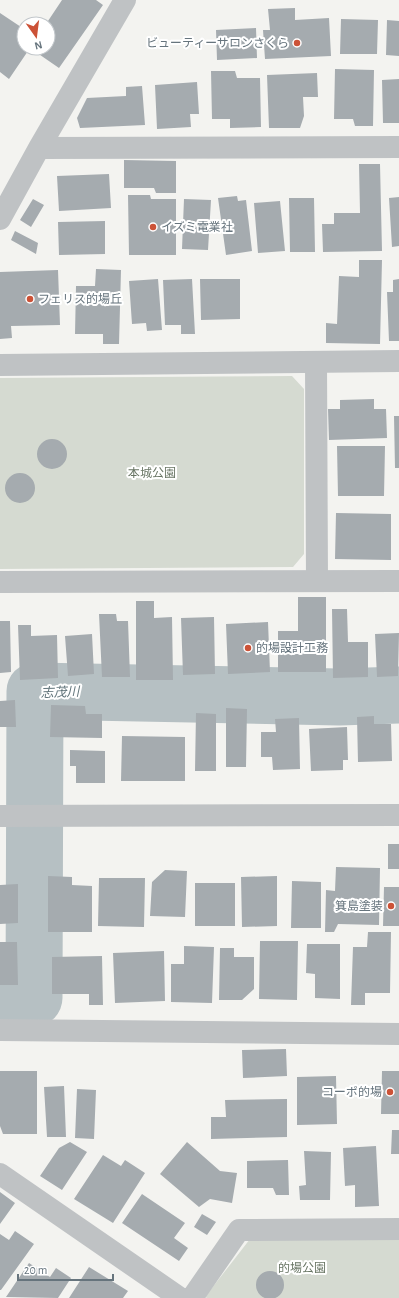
<svg xmlns="http://www.w3.org/2000/svg" width="399" height="1298" font-family="'Alegreya Sans','Noto Sans JP',sans-serif">
<style>
.green{fill:#d5dad1}
.lines{fill:none;stroke-linecap:round;stroke-linejoin:round}
.river{stroke:#b6c0c3;stroke-width:57}
.building{fill:#a5abaf}
.minor{stroke:#bfc2c4;stroke-width:22}
.poi-dot{fill:#cc5237;stroke:#fff;stroke-width:1.5}
.labels{text-anchor:middle;dominant-baseline:central;stroke-width:4;stroke-linejoin:round;paint-order:stroke}
.poi-label{font-size:12px;fill:#66747d;stroke:#fff;text-anchor:end}
.park-label{font-size:12px;fill:#687564;stroke:#fff}
.water-label{font-size:13px;font-style:italic;fill:#62757b;stroke:#fff}
</style>
<rect width="100%" height="100%" fill="#f3f3f0"/>
<path class="green" d="M292,376L304,389V554L293,567L0,569V378Z
M250,1239H399V1298H207L205,1297Z"/>
<g class="lines">
<path class="river" d="M0,999L34,998L35,691L339,697L399,695"/>
</g>
<path class="building" d="M62,0H96L103,5L59,68L30,48L9,79L0,72V13L24,29V48H48V24H46Z
M295,8V20L329,18L331,56L265,59L263,30H270L268,9Z
M341,19L378,20L377,54H340Z
M387,20L399,21V56L386,55Z
M256,28L257,58L217,60L216,30Z
M335,69L374,70L373,126H355L353,119H334Z
M211,71H235L237,78H260L261,127L230,128V119H212Z
M317,73L318,97H303L304,116L300,128H269L267,75Z
M399,79V123H383L382,80Z
M197,82L199,114H190L191,127L157,129L155,85Z
M142,86L145,125L80,128L77,118L87,98L126,96V87Z
M124,160L176,161V193H156L154,188H124Z
M359,164H380L382,251L323,252L322,224H334V213H360Z
M109,174L111,208L59,211L57,176Z
M128,195H150L151,199H176V255H129Z
M237,196L238,201L246,200L252,251L226,255L218,198Z
M399,197V246L392,247L389,198Z
M289,198H314L315,252H290Z
M33,199L44,205L31,227L20,220Z
M184,199L211,200L208,250L182,249Z
M280,201L285,251L258,253L254,203Z
M105,221V254L59,255L58,222Z
M15,231L38,243L36,254L11,240Z
M359,260H382L380,344L326,343V323L337,324L339,276L359,277Z
M96,269L121,270L119,344H103V334H75L76,286H95Z
M58,270L60,325L11,326L12,338L0,339V272Z
M158,279L162,330L147,331L146,323L132,324L129,281Z
M192,279L195,334H181V325H165L163,280Z
M200,279H240V319L201,320Z
M399,279V341H389L387,292H393V280Z
M374,399V409H386L387,438L329,440L328,409H340V400Z
M394,416H399V468H395Z
M37 454a15 15 0 1 1 30 0a15 15 0 1 1-30 0Z
M337,446H385L384,496H338Z
M5 488a15 15 0 1 1 30 0a15 15 0 1 1-30 0Z
M336,513L391,514V560L335,559Z
M298,597H326V672H278V631H298Z
M136,601H154V618L172,617L173,680H136Z
M332,609H347L348,642H368V677L333,678Z
M99,614H116L117,621H128L130,677H102Z
M214,617L215,674L183,675L181,618Z
M0,621H10L11,672L0,673Z
M268,622L270,672L228,674L226,624Z
M18,625H31V636L57,635L58,678L20,680Z
M399,633L398,676L377,677L375,634Z
M92,634L94,674L68,676L65,636Z
M15,700L16,727H0V701Z
M51,705L85,706L86,714H102V738L50,737Z
M226,708L247,709L246,767H226Z
M196,713L216,714V771H195Z
M374,716V724H391L392,761L358,762L357,717Z
M299,718L300,769L273,770L272,757H261V732H276L275,719Z
M347,727L348,760H343V770L311,771L309,729Z
M122,736L185,737V781H121Z
M70,750L105,751V783H76V766H70Z
M388,844H399V869H388Z
M336,867L380,868L379,925L338,924L334,932H325L326,890L335,891Z
M165,870L187,871L185,917L150,916L152,882Z
M48,876L72,877V885L92,886V932H48Z
M277,876V926L242,927L241,877Z
M99,878H145L144,927L98,926Z
M292,881L321,882V928H291Z
M195,883H235V926H195Z
M18,884V923L0,924V885Z
M384,887H399V926H383Z
M368,932H391L390,993H365V1005H351L353,947H367Z
M260,941H298L297,1000L259,999Z
M0,942H17L18,985H0Z
M307,944H340V999L315,998V974L306,973Z
M184,946L214,947L212,1003L171,1002V964H184Z
M220,948H234V957H254V989L242,1000H219Z
M164,951L165,1001L115,1003L113,953Z
M102,956L103,1005H89V994H52V957Z
M286,1049L287,1076L243,1078L242,1050Z
M0,1071H37V1134H3L0,1126Z
M382,1071H399V1114H381Z
M336,1076L337,1124L297,1125V1077Z
M64,1086L66,1137H47L44,1087Z
M77,1089L96,1090L94,1139L75,1138Z
M287,1099V1137L211,1139V1117H226L225,1100Z
M392,1130H399V1154H391Z
M70,1142L87,1152L62,1190L40,1176L59,1148Z
M187,1142L220,1171L237,1173L232,1203L210,1199L199,1207L160,1174Z
M376,1146L379,1206L355,1207V1185L345,1186L343,1148Z
M304,1151L331,1152L330,1200H300L299,1186L306,1185Z
M103,1155L121,1166L125,1160L145,1173L113,1223L74,1199Z
M288,1160L289,1195H276L273,1188H247V1161Z
M0,1192L15,1203L0,1224Z
M142,1194L185,1223L174,1238L188,1248L179,1261L122,1223Z
M202,1214L216,1222L207,1235L194,1227Z
M15,1231L34,1244L1,1290H0V1234L9,1240Z
M29,1263L50,1277L56,1268L71,1278L58,1298L6,1297Z
M89,1267L128,1291L123,1298H69Z
M256 1285a14 14 0 1 1 28 0a14 14 0 1 1-28 0Z"/>
<g class="lines">
<path class="minor" d="M39,148L399,147
M0,219L39,148L125,0
M316,362L317,581
M0,365L399,361
M0,582L399,581
M0,816L399,815
M0,1030L399,1034
M0,1174L180,1298
M192,1298L239,1230L399,1229"/>
</g>
<g class="poi-dot">
<circle cx="297" cy="43" r="4"/>
<circle cx="153" cy="227" r="4"/>
<circle cx="30" cy="299" r="4"/>
<circle cx="248" cy="648" r="4"/>
<circle cx="391" cy="906" r="4"/>
<circle cx="390" cy="1092" r="4"/>
</g>
<g class="labels">
<g class="poi-label">
<text x="289" y="43">ビューティーサロンさくら</text>
<text x="161" y="227" text-anchor="start">イズミ電業社</text>
<text x="38" y="299" text-anchor="start">フェリス的場丘</text>
<text x="256" y="648" text-anchor="start">的場設計工務</text>
<text x="383" y="906">箕島塗装</text>
<text x="382" y="1092">コーポ的場</text>
</g>
<g class="park-label">
<text x="152" y="473">本城公園</text>
<text x="302" y="1268">的場公園</text>
</g>
<g class="water-label">
<text transform="translate(60 693) rotate(-2)">志茂川</text>
</g>
</g>
<g transform="translate(36 36) rotate(166)"><circle r="19" fill="#ffffff" stroke="#c2c7cb"/>
<path d="M0-3L7 15L0 10L-7 15Z" fill="#cc5237"/>
<text y="-6" font-size="11" font-weight="bold" text-anchor="middle" fill="#66747d">N</text>
</g>
<path d="M18 1274v6h95v-6" fill="none" stroke="#66747d" stroke-width="2"/>
<text x="24" y="1274" font-size="12" fill="#66747d" stroke="#ffffff" stroke-width="3" paint-order="stroke">20 m</text>
</svg>
